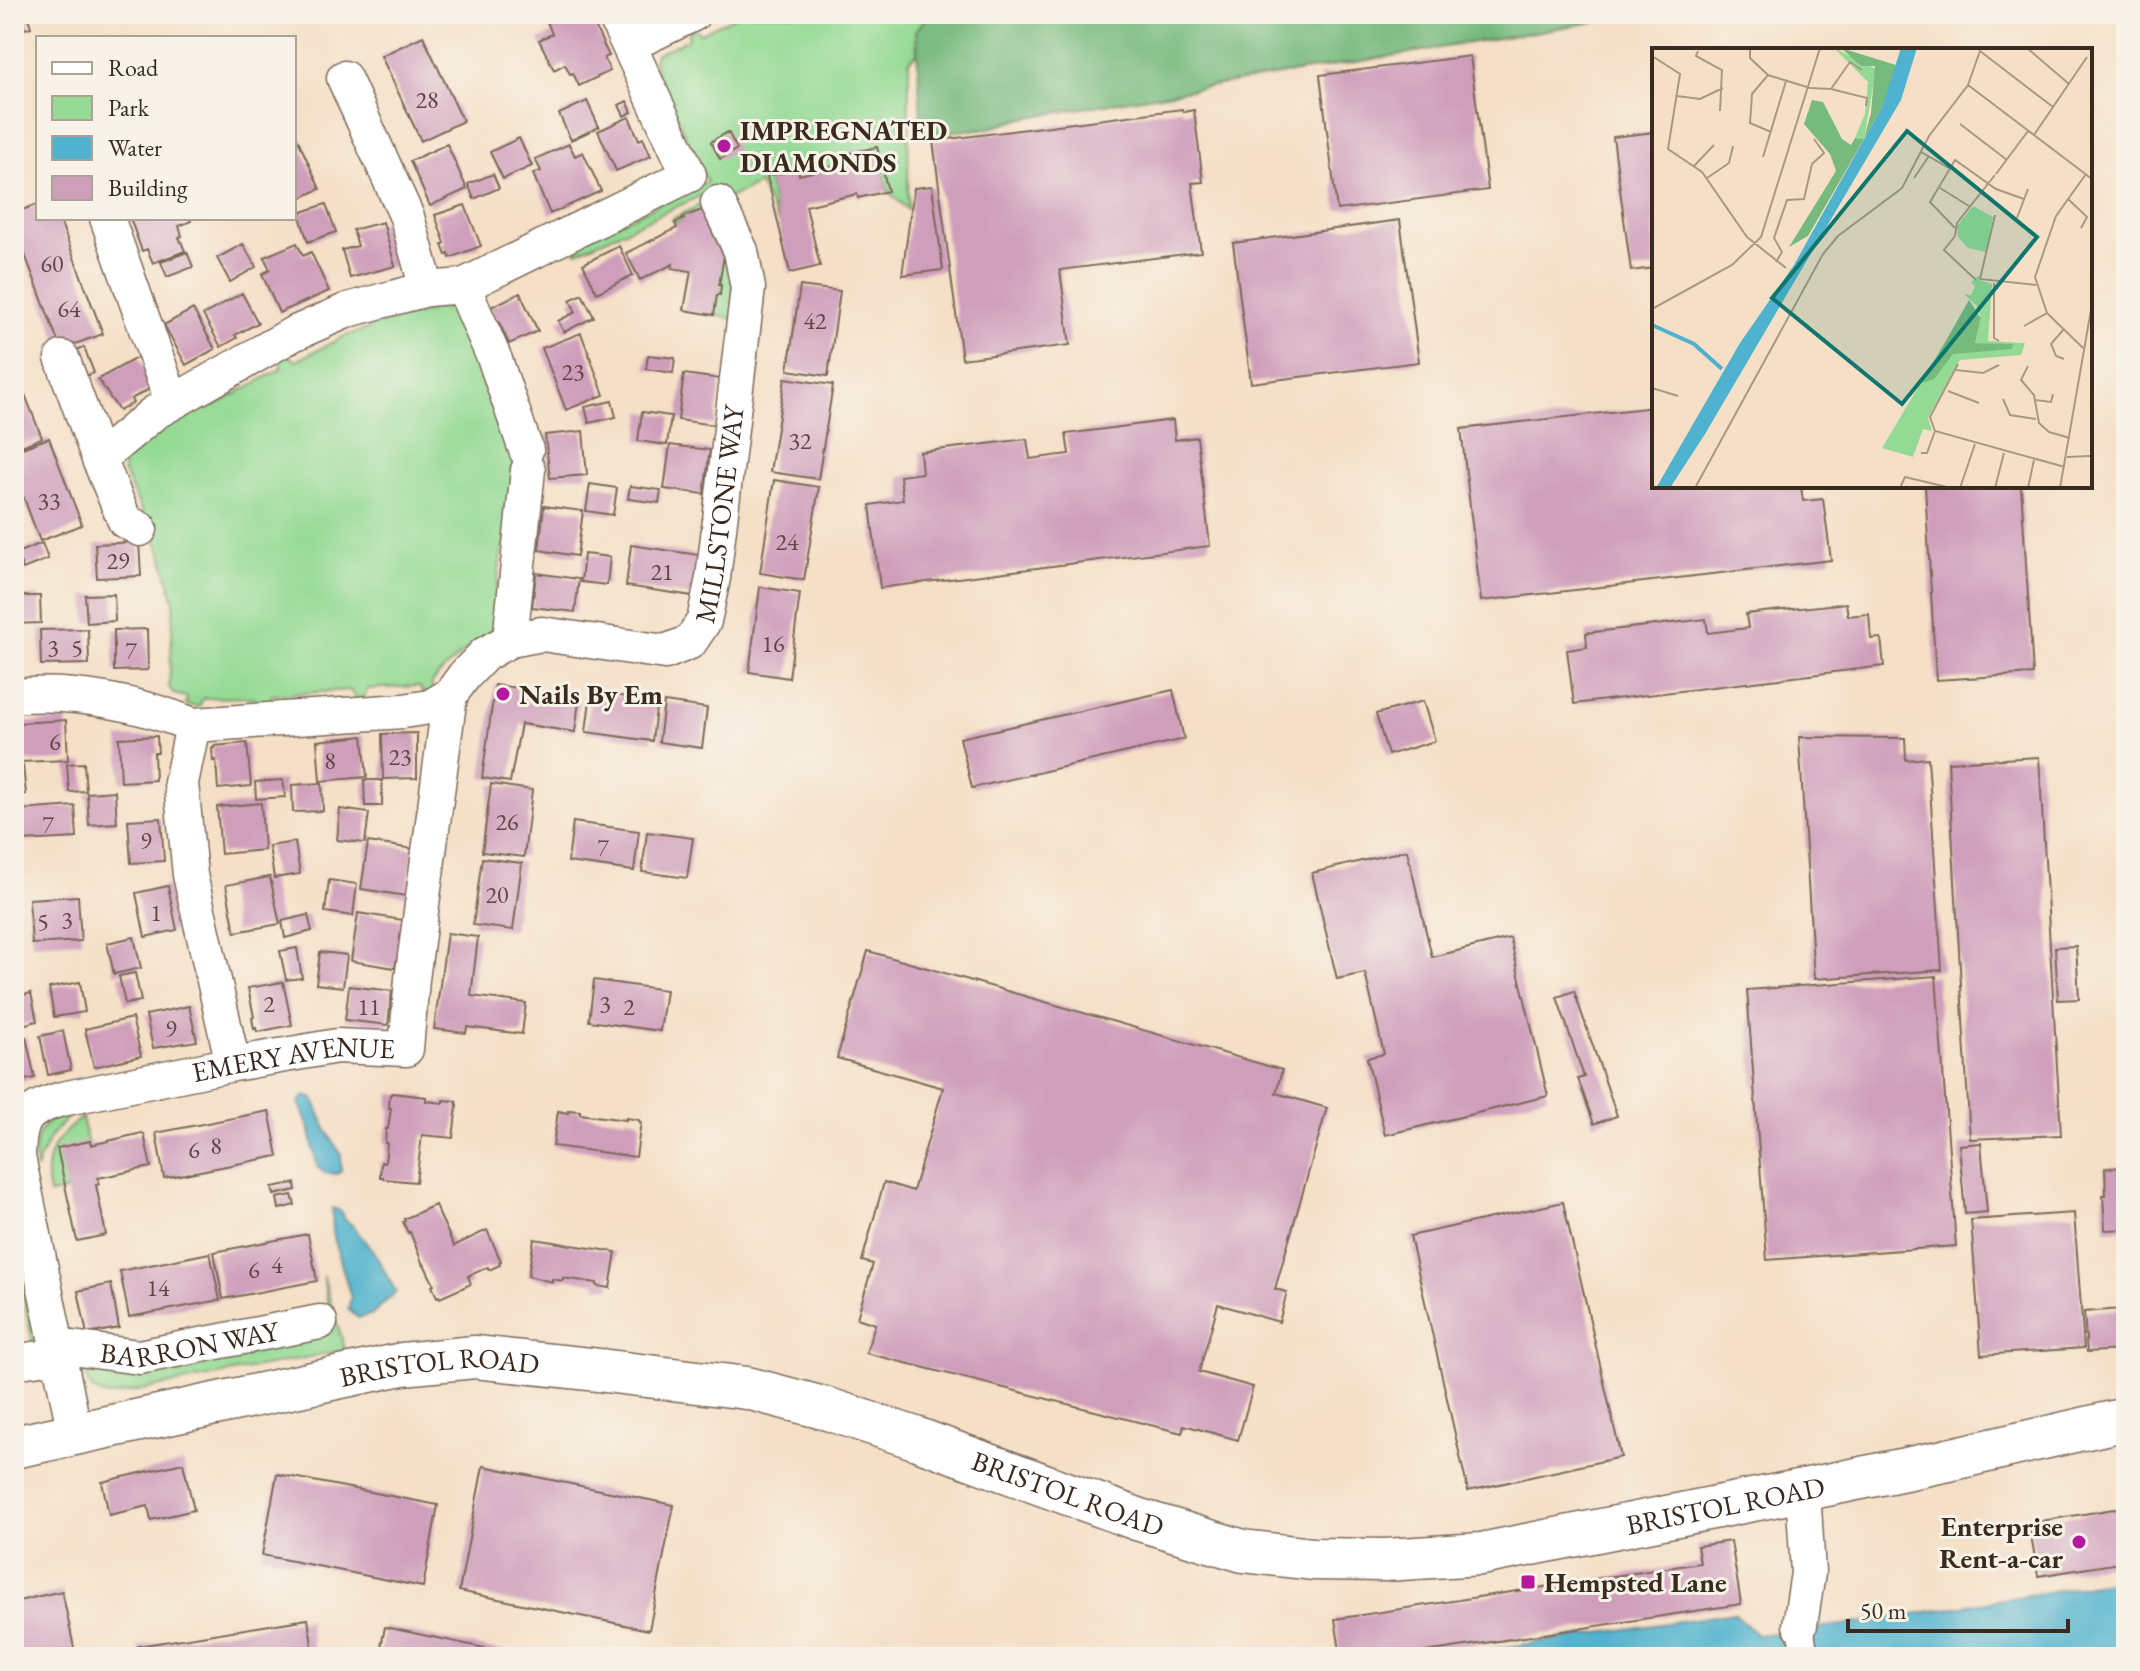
<svg xmlns="http://www.w3.org/2000/svg" width="2140" height="1671" font-family="'EB Garamond',serif">
<style>
.green{fill:#94da94;stroke:#688259;stroke-width:2}
.forest{fill:#77ba7e;stroke:#59724e;stroke-width:2}
.water{fill:#4fb2ce;stroke:#456e76;stroke-width:2}
.building{fill:#cf9ebb}
.lines{fill:none;stroke-linecap:round;stroke-linejoin:round}
.pedestrian-casing{stroke:#7c6959;stroke-width:29}
.minor-casing{stroke:#7c6959;stroke-width:37}
.tertiary-casing{stroke:#7c6959;stroke-width:45}
.pedestrian{stroke:#fff;stroke-width:26}
.minor{stroke:#fff;stroke-width:34}
.tertiary{stroke:#fff;stroke-width:42}
.poi-dot{fill:#b5179e;stroke:#f7f3e8;stroke-width:3}
.labels{text-anchor:middle;dominant-baseline:central;stroke-width:6;stroke-linejoin:round;paint-order:stroke}
.number-label{font-size:24px;fill:#604745}
.poi-label{font-size:28px;font-weight:bold;fill:#3b2a1e;stroke:#f7f3e8;text-anchor:start}
.street-label{font-size:28px;fill:#3b2a1e;stroke:#f7f3e8}
.inset-river{fill:none;stroke:#4fb2ce;stroke-width:4}
.inset-road{fill:none;stroke:#ab9783;stroke-width:2}
.view{fill:#0f766e;fill-opacity:0.15;stroke:#0f766e;stroke-width:4}
.inset-edge{fill:none;stroke:#3b2a1e;stroke-width:4}
</style>
<rect width="100%" height="100%" fill="#f7f3e8"/>
<filter id="ink" filterUnits="userSpaceOnUse"><feTurbulence type="fractalNoise" baseFrequency=".0125" numOctaves="2"/><feDisplacementMap in="SourceGraphic" scale="16" xChannelSelector="R" yChannelSelector="G"/><feConvolveMatrix kernelMatrix="1 2 1 2 8 2 1 2 1" color-interpolation-filters="sRGB"/></filter>
<filter id="wash" filterUnits="userSpaceOnUse"><feTurbulence type="fractalNoise" baseFrequency=".006" numOctaves="4" result="noise"/><feDisplacementMap in="SourceGraphic" scale="32" xChannelSelector="R" yChannelSelector="G"/><feGaussianBlur stdDeviation="1.8" result="paint"/><feColorMatrix in="noise" values="0 0 0 0 0 0 0 0 0 0 0 0 0 0 0 0 0 1.4 0 .05"/><feComposite in="paint" operator="in"/></filter>
<g filter="url(#wash)">
<rect width="100%" height="100%" fill="#f5dfc6"/>
<path class="green" d="M740,14H929L916,31L917,53L909,61L908,210L888,191L877,147L847,154L849,163L799,175L797,169L767,176L778,222L759,184L709,207L731,255L736,319L714,315L717,295H720L721,286L719,285L693,212L675,223L672,219L714,198L711,191L577,252L573,244L707,182L656,72L654,62L656,54L688,39L689,31L694,29L701,33Z
M439,300L442,308H464L468,319L462,328L477,369L489,373L515,448L511,544L502,549L493,613L502,619L501,626C474,642 452,660 431,683L434,692L424,694L419,686L367,689L364,698H355L350,690L272,695L268,704L260,705L254,697L203,698L199,707L186,705L187,697L174,694L169,687L174,602L162,554L123,471L124,461L129,450L201,403L210,408L281,369L280,359L288,355L296,361L345,336L368,329V320L374,318L380,324L430,311L432,301Z
M77,1109C54,1129 45,1142 36,1170C32,1133 40,1120 77,1109Z
M82,1117L87,1142L67,1191L49,1194C41,1157 54,1140 82,1117Z
M21,1242L41,1343L33,1345L14,1249V1243Z
M323,1276L345,1350L111,1396C87,1394 87,1380 82,1360L332,1332Z"/>
<path class="forest" d="M929,14H1641L1023,118L991,128L922,134L916,31Z"/>
<path class="water" d="M305,1096L314,1099L327,1131L341,1155V1171L337,1174L325,1173L317,1166L310,1130L299,1102Z
M332,1208L341,1211L344,1219L353,1226L375,1254L396,1292L372,1314L358,1318L348,1309L351,1298L333,1234Z
M2126,1579V1657H1438L1734,1613L1757,1635L1860,1623Z"/>
<g id="blocks">
<path class="building" d="M14,14H27L31,27L14,32Z
M544,14H589L609,56L604,58L610,71L579,86L573,73L570,74L565,64L554,70L539,40L552,34Z
M423,36L463,121L421,141L381,56Z
M1470,56L1488,190L1337,210L1320,75Z
M587,101L599,127L571,140L559,114Z
M627,101L632,112L624,116L619,105Z
M1182,109L1183,112L1194,110L1203,182L1192,183L1201,252L1060,270L1070,345L962,359L933,141Z
M629,117L639,140L643,138L651,156L616,171L598,131Z
M294,131L320,189L294,201Z
M728,132L737,149L720,159L711,142Z
M1654,132V268L1631,271L1613,137Z
M519,138L532,166L503,179L490,152Z
M447,144L467,189L430,206L410,161Z
M569,144L575,156L583,152L601,191L550,214L533,174L541,171L535,159Z
M877,147L888,191L858,198L857,194L806,206L820,266L790,273L767,176L798,169L799,175L849,163L847,154Z
M493,174L499,188L474,199L468,184Z
M932,186L943,270L902,275L914,188Z
M38,204V218H59L103,334L61,349L14,226V213Z
M326,204L336,232L308,242L299,213Z
M465,205L481,246L450,258L449,254L446,255L442,245L445,243L435,215Z
M702,210L724,256L719,285H721L720,295H717L714,315L684,310L691,271L672,268L673,264L640,280L626,253L677,228L675,223L684,219L683,217Z
M130,218H190L191,221L179,226L182,236L179,237L185,251L153,263L147,249L142,251Z
M1400,220L1419,362L1251,383L1233,243Z
M383,222L395,266L350,278L342,250L358,246L353,230Z
M297,243L303,256L311,252L329,291L279,313L262,274L270,270L264,257Z
M243,244L256,267L230,282L217,258Z
M619,246L633,275L597,293L583,264Z
M187,252L193,267L167,277L161,262Z
M800,286L840,291L828,376L788,370Z
M242,293L258,323L235,335L237,338L221,347L203,315Z
M520,293L538,331L509,344L499,322L496,323L489,308Z
M582,294L594,317L564,332L558,321L576,312L570,300Z
M193,309L215,349L186,365L164,325Z
M581,333L604,395L566,410L542,348Z
M84,347L94,373L80,378L71,352Z
M648,355L675,358L673,373L646,369Z
M138,357L155,386L131,399L133,403L119,411L98,379Z
M17,374L42,438L14,449V375Z
M684,374L721,379L715,425L678,420Z
M785,378L833,385L818,479L770,472Z
M612,401L616,417L589,423L585,407Z
M1654,407V486H1801L1803,501L1823,499L1831,560L1481,601L1461,429Z
M642,412L671,416L667,445L638,441Z
M1173,420L1175,440L1197,437L1210,546L880,588L870,505L903,500L900,476L922,473L920,452L1027,439L1030,459L1069,454L1066,434Z
M583,431L587,475L550,478L545,435Z
M49,438L82,525L40,541L14,472V451Z
M670,445L710,450L704,494L664,489Z
M774,480L819,487L804,580L760,573Z
M590,484L617,488L613,515L586,511Z
M630,486L661,490L659,503L628,499Z
M1925,486H2021L2033,674L1936,680Z
M544,506L583,511L577,556L539,550Z
M139,542L141,576L97,578L95,544Z
M42,543L48,559L23,569L16,553Z
M631,545L699,555L693,596L626,586Z
M584,554L610,557L607,585L581,582Z
M536,573L579,579L575,612L532,607Z
M760,587L800,593L789,678L749,672Z
M114,594L115,621L87,623L85,595Z
M14,596H40L41,623L14,624Z
M1846,603L1848,616L1869,614L1871,639L1881,638L1884,666L1574,704L1567,650L1587,647L1586,633L1706,619L1708,633L1748,628L1746,614Z
M88,629L89,664L41,665L40,630Z
M147,629L148,670L114,671V630Z
M495,685L526,689L525,693L577,698L579,701L575,732L521,724L510,782L482,778Z
M1173,690L1184,739L972,788L960,738Z
M591,692L657,701L652,741L586,732Z
M1423,701L1435,741L1388,755L1376,714Z
M664,702L707,708L702,748L659,742Z
M66,720L68,760L21,762L19,723Z
M417,733V778L383,779L382,734Z
M157,736L158,753H154L155,780L121,782L119,738Z
M363,736L367,777L320,781L317,741Z
M1799,737L1905,738L1906,760L1928,758L1942,970L1814,979Z
M247,743L251,786L218,789L216,760L213,761L212,748H214V746Z
M2039,757L2061,1135L1970,1139L1948,762Z
M84,763L86,791L69,792L67,764Z
M14,766H23L26,794L14,795Z
M283,780L285,797L256,799L255,782Z
M364,780H382V806H365Z
M322,783L323,811L293,812L292,785Z
M491,784L532,790L524,857L482,852Z
M115,791L117,823L89,825L87,793Z
M261,803L264,850L221,854L217,807Z
M75,806L77,838L21,841L19,810Z
M340,809L369,813L365,843L337,840Z
M161,818L164,861L131,863L128,820Z
M573,822L639,831L634,871L568,862Z
M647,832L693,838L687,878L642,872Z
M295,842L300,874L274,878L269,846Z
M368,842L414,849L407,896L361,889Z
M1407,850L1432,957L1510,938L1548,1096L1385,1135L1367,1058L1384,1054L1365,973L1337,979L1312,873Z
M482,858L522,863L513,930L473,925Z
M270,877L280,924L235,932L226,885Z
M329,880L357,884L353,916L325,912Z
M168,886L177,930L145,937L136,893Z
M78,896L81,941L32,944L29,899Z
M358,913L403,920L401,958H397L395,968L351,961Z
M14,914H16L18,939L14,940Z
M308,915L312,931L285,938L282,921Z
M447,933L478,937L471,996L526,1003L522,1034L467,1027L466,1033L434,1029Z
M134,937L141,968L114,974L107,943Z
M2076,946L2079,999L2058,1000L2055,947Z
M297,948L302,978L286,980L280,951Z
M868,951L1282,1070L1276,1093L1327,1108L1275,1289L1287,1292L1279,1322L1218,1304L1199,1372L1253,1387L1238,1440L1184,1425L1182,1433L866,1353L875,1324L857,1318L873,1264L862,1261L884,1182L913,1191L943,1088L837,1058Z
M320,952L347,955L343,987L316,984Z
M135,973L141,1001L125,1004L119,976Z
M1936,976L1956,1246L1767,1260L1747,990Z
M594,980L666,990L660,1031L589,1021Z
M80,982L85,1012L54,1017L49,988Z
M283,982L292,1025L257,1032L256,1028L254,1029L252,1018L254,1017L248,988Z
M349,986L392,991L388,1025L345,1020Z
M1574,991L1617,1116L1594,1124L1578,1079L1584,1077L1557,997Z
M31,993L37,1021L22,1025L16,997Z
M189,1006L197,1041L153,1048L146,1015Z
M132,1018L141,1056L94,1067L85,1029Z
M63,1031L71,1070L48,1075L40,1036Z
M26,1037L35,1078L14,1082V1040Z
M392,1093L426,1097V1101L443,1103V1100L456,1101L457,1105L453,1138L422,1135L416,1182L383,1179V1177H380L381,1162L385,1163L387,1143H385L386,1129H388L391,1108H389L390,1095Z
M568,1110L580,1111V1114L626,1120V1118L639,1120V1122H641L636,1157L553,1146L558,1111L568,1113Z
M269,1111L278,1156L164,1178L156,1133Z
M142,1133L144,1134L151,1167L98,1178L99,1184L96,1185L106,1235L77,1241L57,1148L90,1141L91,1145Z
M1981,1143L1987,1212L1965,1214L1959,1145Z
M2126,1167V1229L2105,1230L2103,1195H2106L2105,1168Z
M295,1183L296,1190L274,1195L272,1187Z
M292,1195L295,1205L279,1209L277,1198Z
M1563,1202L1621,1457L1468,1491L1410,1236Z
M435,1205L454,1246L487,1230L501,1261L499,1262L500,1265L489,1270L488,1267L468,1276L471,1284L440,1298L439,1296L437,1297L432,1286L434,1285L424,1264L423,1265L410,1232L408,1233L403,1222L405,1221L404,1219Z
M2074,1213L2084,1348L1981,1355L1971,1220Z
M308,1234L317,1281L223,1299L214,1252Z
M534,1239L616,1252L610,1288L597,1286V1283L563,1278V1281L552,1279V1282L528,1276Z
M210,1253L220,1300L129,1317L120,1271Z
M111,1284L119,1328L87,1334L78,1291Z
M2121,1309L2124,1350L2087,1352L2084,1312Z
M183,1463L194,1510L151,1520L148,1506L109,1515L102,1482Z
M483,1466L674,1505L649,1630L459,1591Z
M277,1474L438,1505L423,1587L262,1555Z
M2126,1507V1562L2038,1576L2029,1523Z
M1731,1541L1741,1604L1393,1657H1341L1335,1619L1700,1563L1697,1546Z
M62,1591L76,1657H14V1602Z
M308,1619L314,1657H124V1655L139,1653L138,1646Z
M385,1627L523,1656V1657H379Z"/>
</g>
</g>
<g filter="url(#ink)">
<use href="#blocks" fill-opacity="0" stroke="#7c6959" stroke-width="2"/>
<g class="lines">
<g class="pedestrian-casing">
<path id="pedestrian" d="M1800,1625L1805,1657"/>
</g>
<g class="minor-casing">
<g id="minor">
<path d="M629,45L693,14"/>
<path d="M344,78L407,217L427,289"/>
<path d="M107,218L172,402"/>
<path d="M463,286L495,360L526,450"/>
<path d="M62,358L99,459L125,521L140,529"/>
<path d="M99,459L154,413L293,334L348,310L381,301L427,289L463,286L689,175L614,14"/>
<path d="M510,640L528,470"/>
<path id="s1" d="M14,696C73,690 138,703 193,725L403,711L430,707L450,695L464,676L485,654L510,640L542,634L665,652L690,642L704,621L713,578L748,288L741,251L718,203"/>
<path d="M193,725L181,783L190,875L233,1064"/>
<path id="s2" d="M57,1346L139,1357L320,1322"/>
<path d="M14,1362L59,1355"/>
<path id="s3" d="M75,1434L18,1157C19,1119 24,1110 62,1099L233,1064L337,1046L406,1049L412,979L450,695"/>
<path d="M1800,1625L1808,1573L1803,1490"/>
</g>
</g>
<g class="tertiary-casing">
<g id="tertiary">
<path id="s4" d="M14,1447L402,1364L475,1357L590,1369L747,1388L831,1410L915,1438L1140,1520L1243,1551L1313,1559L1385,1560L1481,1554L1803,1490L1944,1461L2126,1419"/>
</g>
</g>
<use href="#pedestrian" class="pedestrian"/>
<use href="#minor" class="minor"/>
<use href="#tertiary" class="tertiary"/>
</g>
</g>
<g class="poi-dot">
<circle cx="724" cy="146" r="8"/>
<circle cx="503" cy="694" r="8"/>
<circle cx="2079" cy="1542" r="8"/>
<rect x="1520" y="1574" width="16" height="16" rx="4"/>
</g>
<g class="labels">
<g class="number-label">
<text x="427" y="99">28</text>
<text x="52" y="263">60</text>
<text x="69" y="308">64</text>
<text x="815" y="320">42</text>
<text x="573" y="371">23</text>
<text x="800" y="440">32</text>
<text x="49" y="500">33</text>
<text x="787" y="541">24</text>
<text x="118" y="560">29</text>
<text x="662" y="571">21</text>
<text x="773" y="643">16</text>
<text x="53" y="647">3</text>
<text x="77" y="647">5</text>
<text x="131" y="650">7</text>
<text x="55" y="741">6</text>
<text x="400" y="756">23</text>
<text x="330" y="760">8</text>
<text x="507" y="821">26</text>
<text x="48" y="824">7</text>
<text x="146" y="840">9</text>
<text x="603" y="847">7</text>
<text x="497" y="894">20</text>
<text x="156" y="912">1</text>
<text x="67" y="919">3</text>
<text x="43" y="921">5</text>
<text x="269" y="1003">2</text>
<text x="605" y="1003">3</text>
<text x="369" y="1006">11</text>
<text x="629" y="1006">2</text>
<text x="171" y="1028">9</text>
<text x="216" y="1145">8</text>
<text x="194" y="1149">6</text>
<text x="277" y="1264">4</text>
<text x="254" y="1269">6</text>
<text x="158" y="1287">14</text>
</g>
<g class="poi-label">
<text x="740" y="130">IMPREGNATED<tspan x="740" dy="32">DIAMONDS</tspan></text>
<text x="519" y="694">Nails By Em</text>
<text x="2063" y="1526" text-anchor="end">Enterprise<tspan x="2063" dy="32">Rent-a-car</tspan></text>
<text x="1544" y="1582">Hempsted Lane</text>
</g>
<g class="street-label">
<text stroke="none"><textPath href="#s1" startOffset="844">MILLSTONE WAY</textPath></text>
<text stroke="none"><textPath href="#s3" startOffset="600">EMERY AVENUE</textPath></text>
<text stroke="none"><textPath href="#s2" startOffset="134">BARRON WAY</textPath></text>
<text stroke="none"><textPath href="#s4" startOffset="434">BRISTOL ROAD</textPath></text>
<text stroke="none"><textPath href="#s4" startOffset="1082">BRISTOL ROAD</textPath></text>
<text stroke="none"><textPath href="#s4" startOffset="1754">BRISTOL ROAD</textPath></text>
</g>
</g>
<g transform="translate(1652 48)">
<rect width="440" height="440" fill="#f5dfc6"/>
<path d="M182,0L224,21L212,91L203,90L213,66L216,34ZM321,158L341,169L334,204L316,200L306,189L305,178ZM327,227V232L340,236L336,293L373,295L369,307L308,312L276,370L280,383L271,381L261,409L230,400L290,299L345,296L323,295L329,270L325,258L312,246L319,247L323,238L319,235Z" fill="#94da94"/>
<path d="M189,0L244,17L237,45L230,59L204,105L156,188L137,199L184,123L178,106L152,76L160,52L171,54L190,91L199,97L203,90L212,91L219,65L223,18H209ZM317,252L329,270L323,295L361,296L360,301L301,306L282,331L270,335Z" fill="#77ba7e"/>
<path d="M249,0H265L249,52L53,386L18,440H4L88,295L142,217L230,59Z" fill="#4fb2ce"/>
<path class="inset-river" d="M0,277L42,296L70,321"/>
<path class="inset-road" d="M98,0V10L116,27L158,40L179,41L198,14L210,22M375,0L417,36M46,3L44,8L70,22L68,63M328,3L401,59M0,8L28,26L16,101L50,124L95,189L134,220M116,27L100,46L98,75L119,84M316,37L440,131M179,41L215,50L214,58M25,48L48,51L71,40M308,76L355,112M382,87L435,9M269,104L297,120M111,109L134,33M42,118L62,97M344,126L376,83M55,130L77,115L81,98M262,130L277,108M288,140L317,158M416,151L435,169L429,180M343,167L328,231L384,237M365,170L376,141M303,180L278,154L303,112L344,141L372,151M124,214L130,204L122,190L135,152L152,151L160,116L172,105L162,91M324,232L292,202L303,188L305,175L343,127M342,235V290L347,293M0,261L80,217L109,189L168,0M372,278L395,265M412,281L399,296L404,308L412,311M431,300L395,265L383,229L404,168L434,126M306,316L278,369L283,383L413,419M376,318L369,332L382,347L387,375L397,384L418,390M304,322L331,325L347,317M0,340L26,348M296,343L327,355M351,351L358,367L384,371M383,352L399,354L401,346M269,405H275L283,383M415,409L439,408M43,440L171,206L186,188L250,140L277,88L316,37L329,0M248,440L253,429L299,440M308,440L323,396M343,440L352,405M376,440L382,412M408,440L440,256"/>
<path class="view" d="M255,83L385,189L250,356L120,250Z"/>
<rect width="440" height="440" class="inset-edge"/>
</g>
<rect width="2140" height="1671" fill="none" stroke="#f7f3e8" stroke-width="48"/>
<rect x="36" y="36" width="260" height="184" fill="#f7f3e8" stroke="#aca397" stroke-width="2"/>
<rect x="52" y="62" width="40" height="12" fill="#ffffff" stroke="#aca397" stroke-width="2"/>
<text x="108" y="76" font-size="24" fill="#3b2a1e">Road</text>
<rect x="52" y="96" width="40" height="24" fill="#94da94" stroke="#aca397" stroke-width="2"/>
<text x="108" y="116" font-size="24" fill="#3b2a1e">Park</text>
<rect x="52" y="136" width="40" height="24" fill="#4fb2ce" stroke="#aca397" stroke-width="2"/>
<text x="108" y="156" font-size="24" fill="#3b2a1e">Water</text>
<rect x="52" y="176" width="40" height="24" fill="#cf9ebb" stroke="#aca397" stroke-width="2"/>
<text x="108" y="196" font-size="24" fill="#3b2a1e">Building</text>
<path d="M1848 1619v12h220v-12" fill="none" stroke="#3b2a1e" stroke-width="4"/>
<text x="1860" y="1619" font-size="24" fill="#3b2a1e" stroke="#f7f3e8" stroke-width="6" paint-order="stroke">50 m</text>
</svg>
